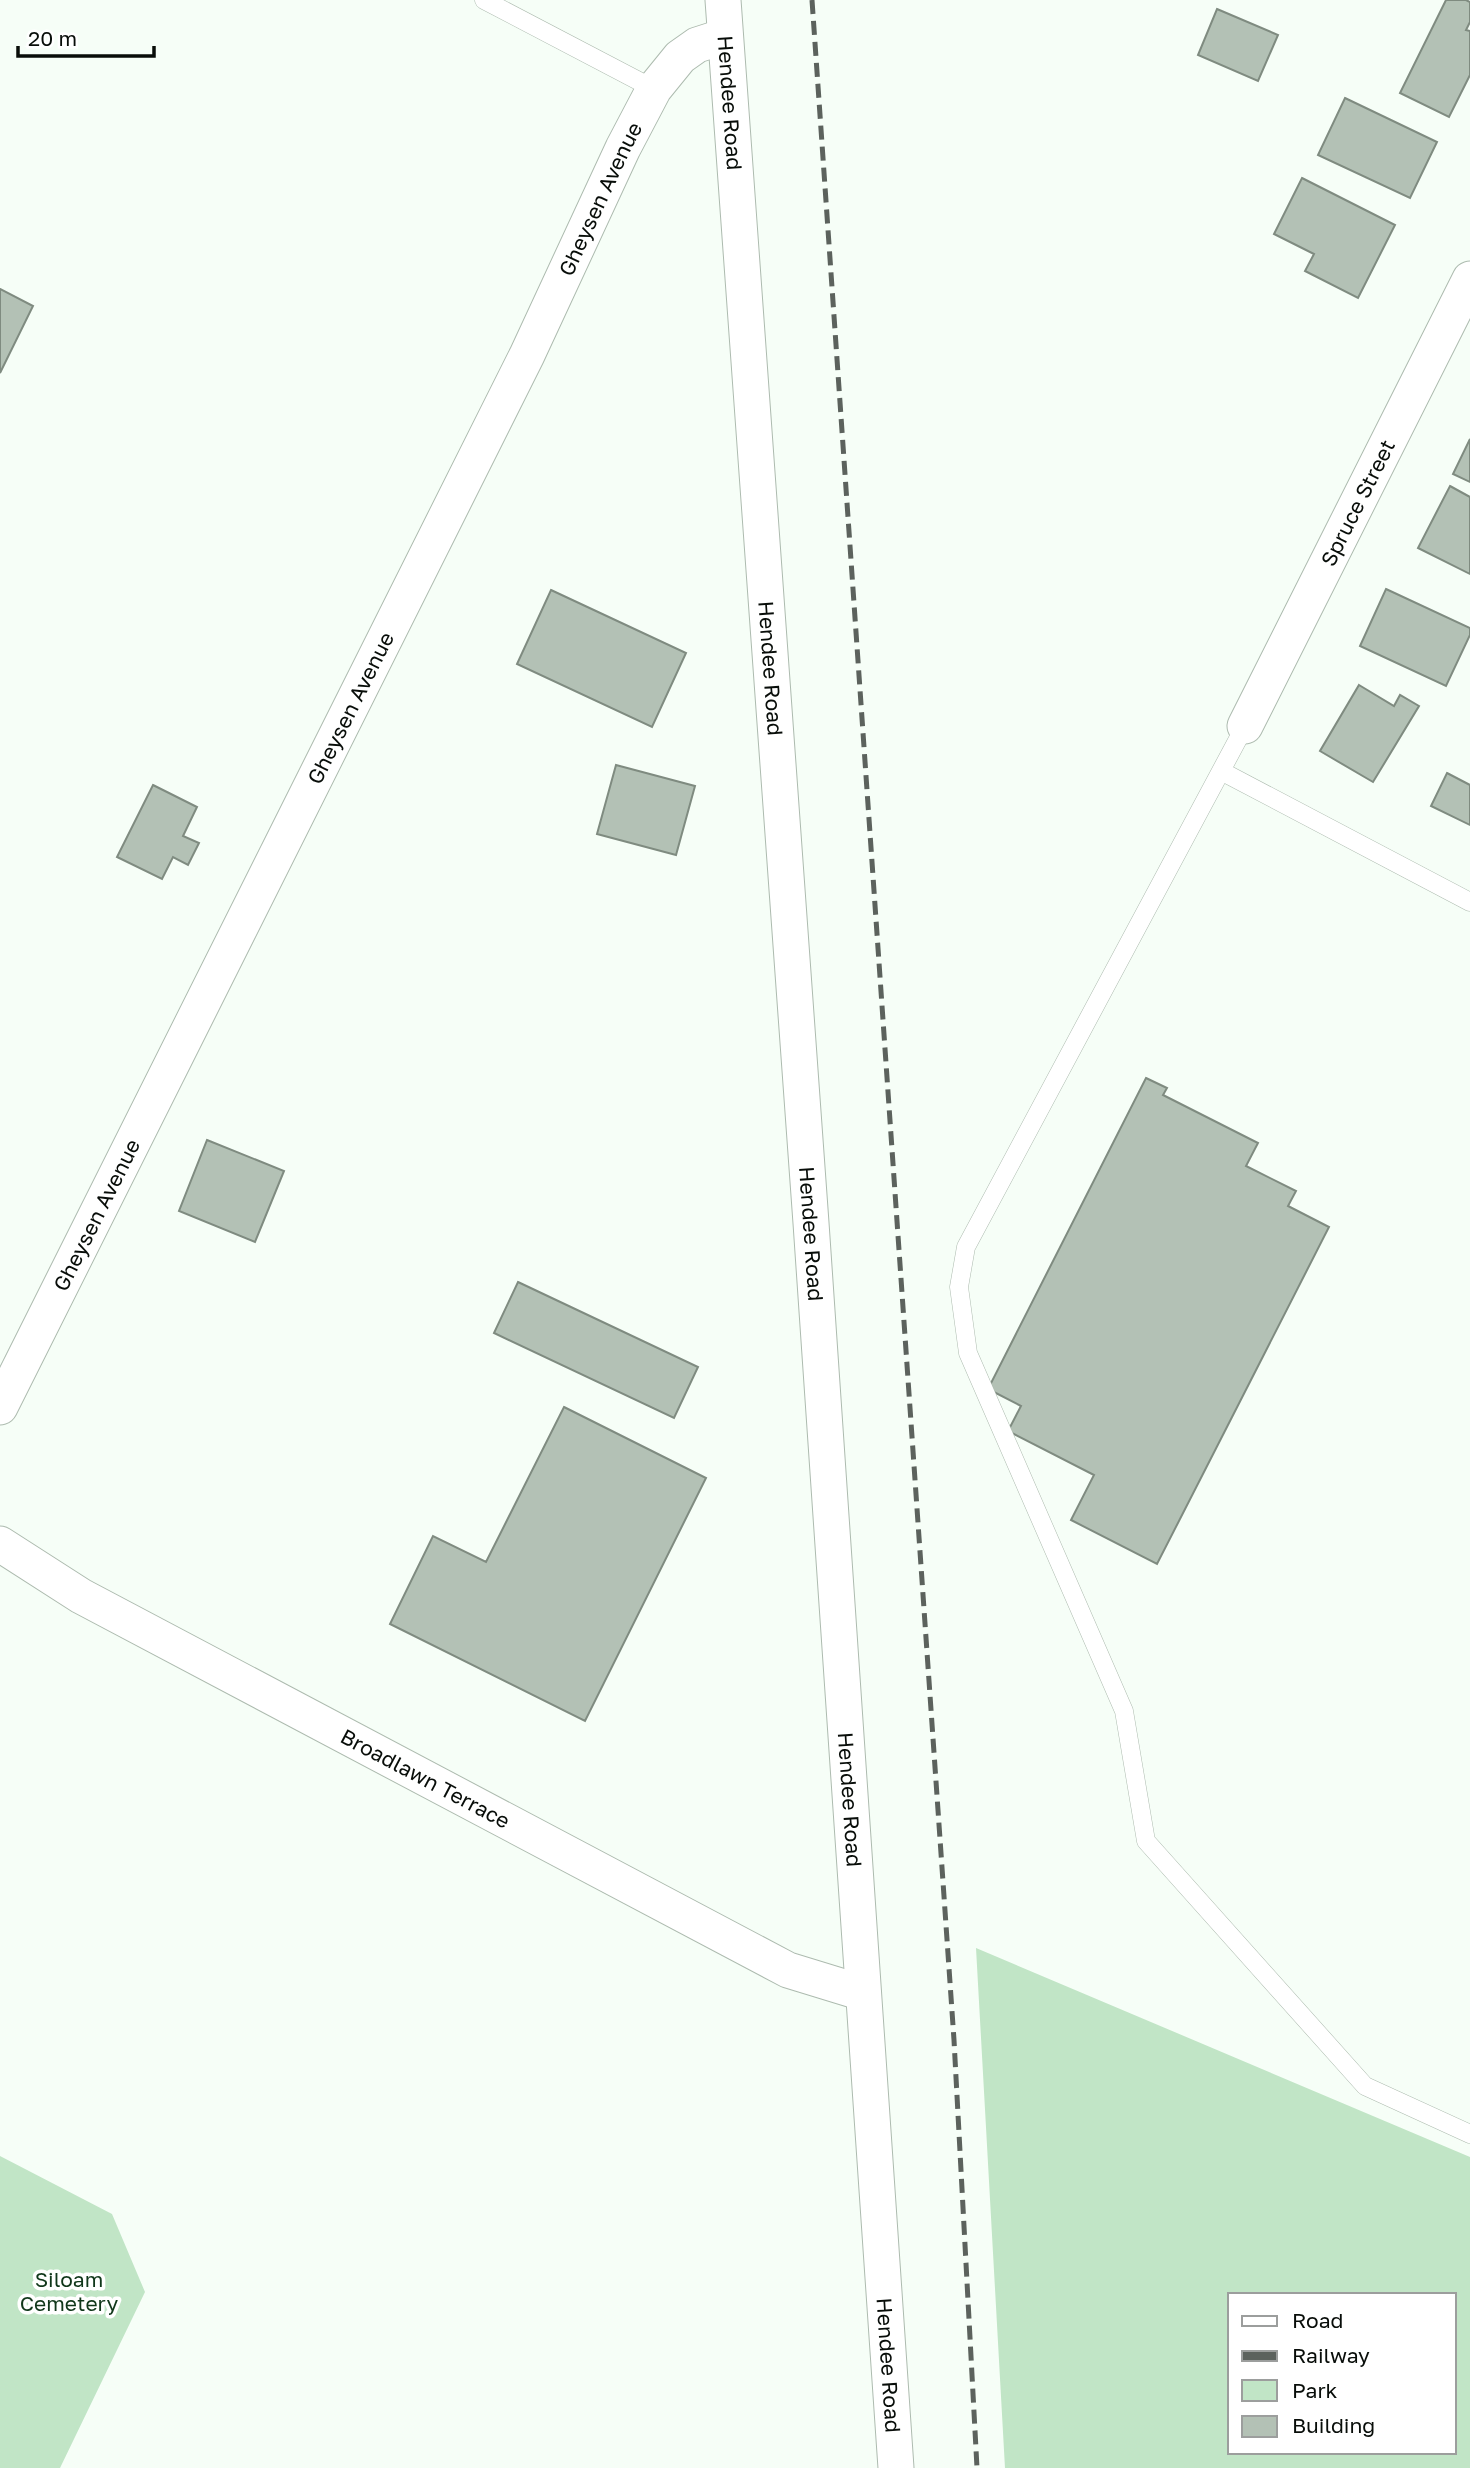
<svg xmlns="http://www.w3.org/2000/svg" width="1470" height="2468" font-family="'Golos Text',sans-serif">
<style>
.green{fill:#c1e5c6;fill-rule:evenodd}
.building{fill:#b3c1b5;stroke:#7f8b80;stroke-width:2}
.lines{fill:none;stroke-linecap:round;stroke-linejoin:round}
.service-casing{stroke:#adbbaf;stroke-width:19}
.minor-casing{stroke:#adbbaf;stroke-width:37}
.service{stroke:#fff;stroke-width:18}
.minor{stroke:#fff;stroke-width:35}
.rail{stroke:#5c625d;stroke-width:5;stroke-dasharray:14 7;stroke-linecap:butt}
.labels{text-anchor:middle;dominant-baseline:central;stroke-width:7;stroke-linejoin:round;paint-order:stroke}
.street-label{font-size:21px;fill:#080d09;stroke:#fff}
.park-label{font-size:21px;fill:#10371a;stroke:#fff}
</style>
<rect width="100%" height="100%" fill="#f6fef7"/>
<path class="green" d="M976,1948L1470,2157V2468H1005ZM1230,2295H1454V2452H1230Z
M0,2156L112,2214L145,2292L60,2468H0Z"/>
<path class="building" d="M1446,0H1466L1470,2V22L1466,30L1470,31V75L1449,117L1400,93Z
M1217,9L1278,35L1258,81L1198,55Z
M1345,98L1437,142L1410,198L1318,155Z
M1302,178L1395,225L1358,298L1305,271L1314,254L1274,234Z
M0,289L33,306L0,373Z
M1470,439V482L1453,474Z
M1450,486L1470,497V574L1418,548Z
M1386,589L1470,628V635L1446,686L1360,646Z
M551,590L686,653L652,727L517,664Z
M1359,685L1394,706L1400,695L1419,706L1373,782L1320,751Z
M616,765L695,786L676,855L597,834Z
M1447,773L1470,785V825L1431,806Z
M153,785L197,807L183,836L199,843L188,865L173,857L162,879L117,857Z
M1146,1078L1167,1088L1163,1095L1258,1143L1246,1166L1296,1191L1288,1206L1329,1227L1157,1564L1071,1520L1094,1475L1008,1431L1021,1406L988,1389Z
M207,1140L284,1171L255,1242L179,1211Z
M518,1282L698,1367L674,1418L494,1333Z
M564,1407L706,1478L585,1721L390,1624L433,1536L486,1562Z"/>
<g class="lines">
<g class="service-casing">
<path id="service" d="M484,0L654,89
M1245,726L966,1247L959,1287L968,1353L1124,1711L1146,1841L1365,2086L1470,2134
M1221,771L1470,902"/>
</g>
<g class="minor-casing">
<g id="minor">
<path id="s1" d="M723,0L811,1223L896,2468"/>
<path id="s2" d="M1245,726L1470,279"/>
<path id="s3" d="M0,1407L527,355L623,148L654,89L680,57L697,45L725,36"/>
<path id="s4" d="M0,1544L81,1596L788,1970L863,1993"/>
</g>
</g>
<use href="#service" class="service"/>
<use href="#minor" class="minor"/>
<path class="rail" d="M812,0L954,2040L977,2468"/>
</g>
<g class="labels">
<g class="street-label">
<text stroke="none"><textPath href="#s1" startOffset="103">Hendee Road</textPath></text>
<text stroke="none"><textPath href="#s3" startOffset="1349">Gheysen Avenue</textPath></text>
<text stroke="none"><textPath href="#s2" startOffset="250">Spruce Street</textPath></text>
<text stroke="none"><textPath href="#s1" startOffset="670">Hendee Road</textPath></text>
<text stroke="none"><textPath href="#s3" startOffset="782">Gheysen Avenue</textPath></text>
<text stroke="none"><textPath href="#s3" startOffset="215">Gheysen Avenue</textPath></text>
<text stroke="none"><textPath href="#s1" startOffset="1237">Hendee Road</textPath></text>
<text stroke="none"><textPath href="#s4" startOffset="486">Broadlawn Terrace</textPath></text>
<text stroke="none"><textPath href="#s1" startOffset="1804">Hendee Road</textPath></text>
<text stroke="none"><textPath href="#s1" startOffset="2371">Hendee Road</textPath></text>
</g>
<g class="park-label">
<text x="69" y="2279">Siloam<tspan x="69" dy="24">Cemetery</tspan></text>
</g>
</g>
<rect x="1228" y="2293" width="228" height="161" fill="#ffffff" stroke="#9c9e9d" stroke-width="2"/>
<rect x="1242" y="2316" width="35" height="10" fill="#ffffff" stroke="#9c9e9d" stroke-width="2"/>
<text x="1292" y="2328" font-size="21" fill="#080d09">Road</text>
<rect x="1242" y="2351" width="35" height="10" fill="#5c625d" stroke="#9c9e9d" stroke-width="2"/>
<text x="1292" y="2363" font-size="21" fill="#080d09">Railway</text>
<rect x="1242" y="2380" width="35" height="21" fill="#c1e5c6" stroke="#9c9e9d" stroke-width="2"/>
<text x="1292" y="2398" font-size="21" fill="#080d09">Park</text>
<rect x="1242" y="2416" width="35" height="21" fill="#b3c1b5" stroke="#9c9e9d" stroke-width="2"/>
<text x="1292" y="2433" font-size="21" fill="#080d09">Building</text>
<path d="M18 46v10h136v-10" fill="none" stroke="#080d09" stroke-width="3.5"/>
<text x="28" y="46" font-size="21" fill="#080d09" stroke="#ffffff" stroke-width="5" paint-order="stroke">20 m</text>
</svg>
